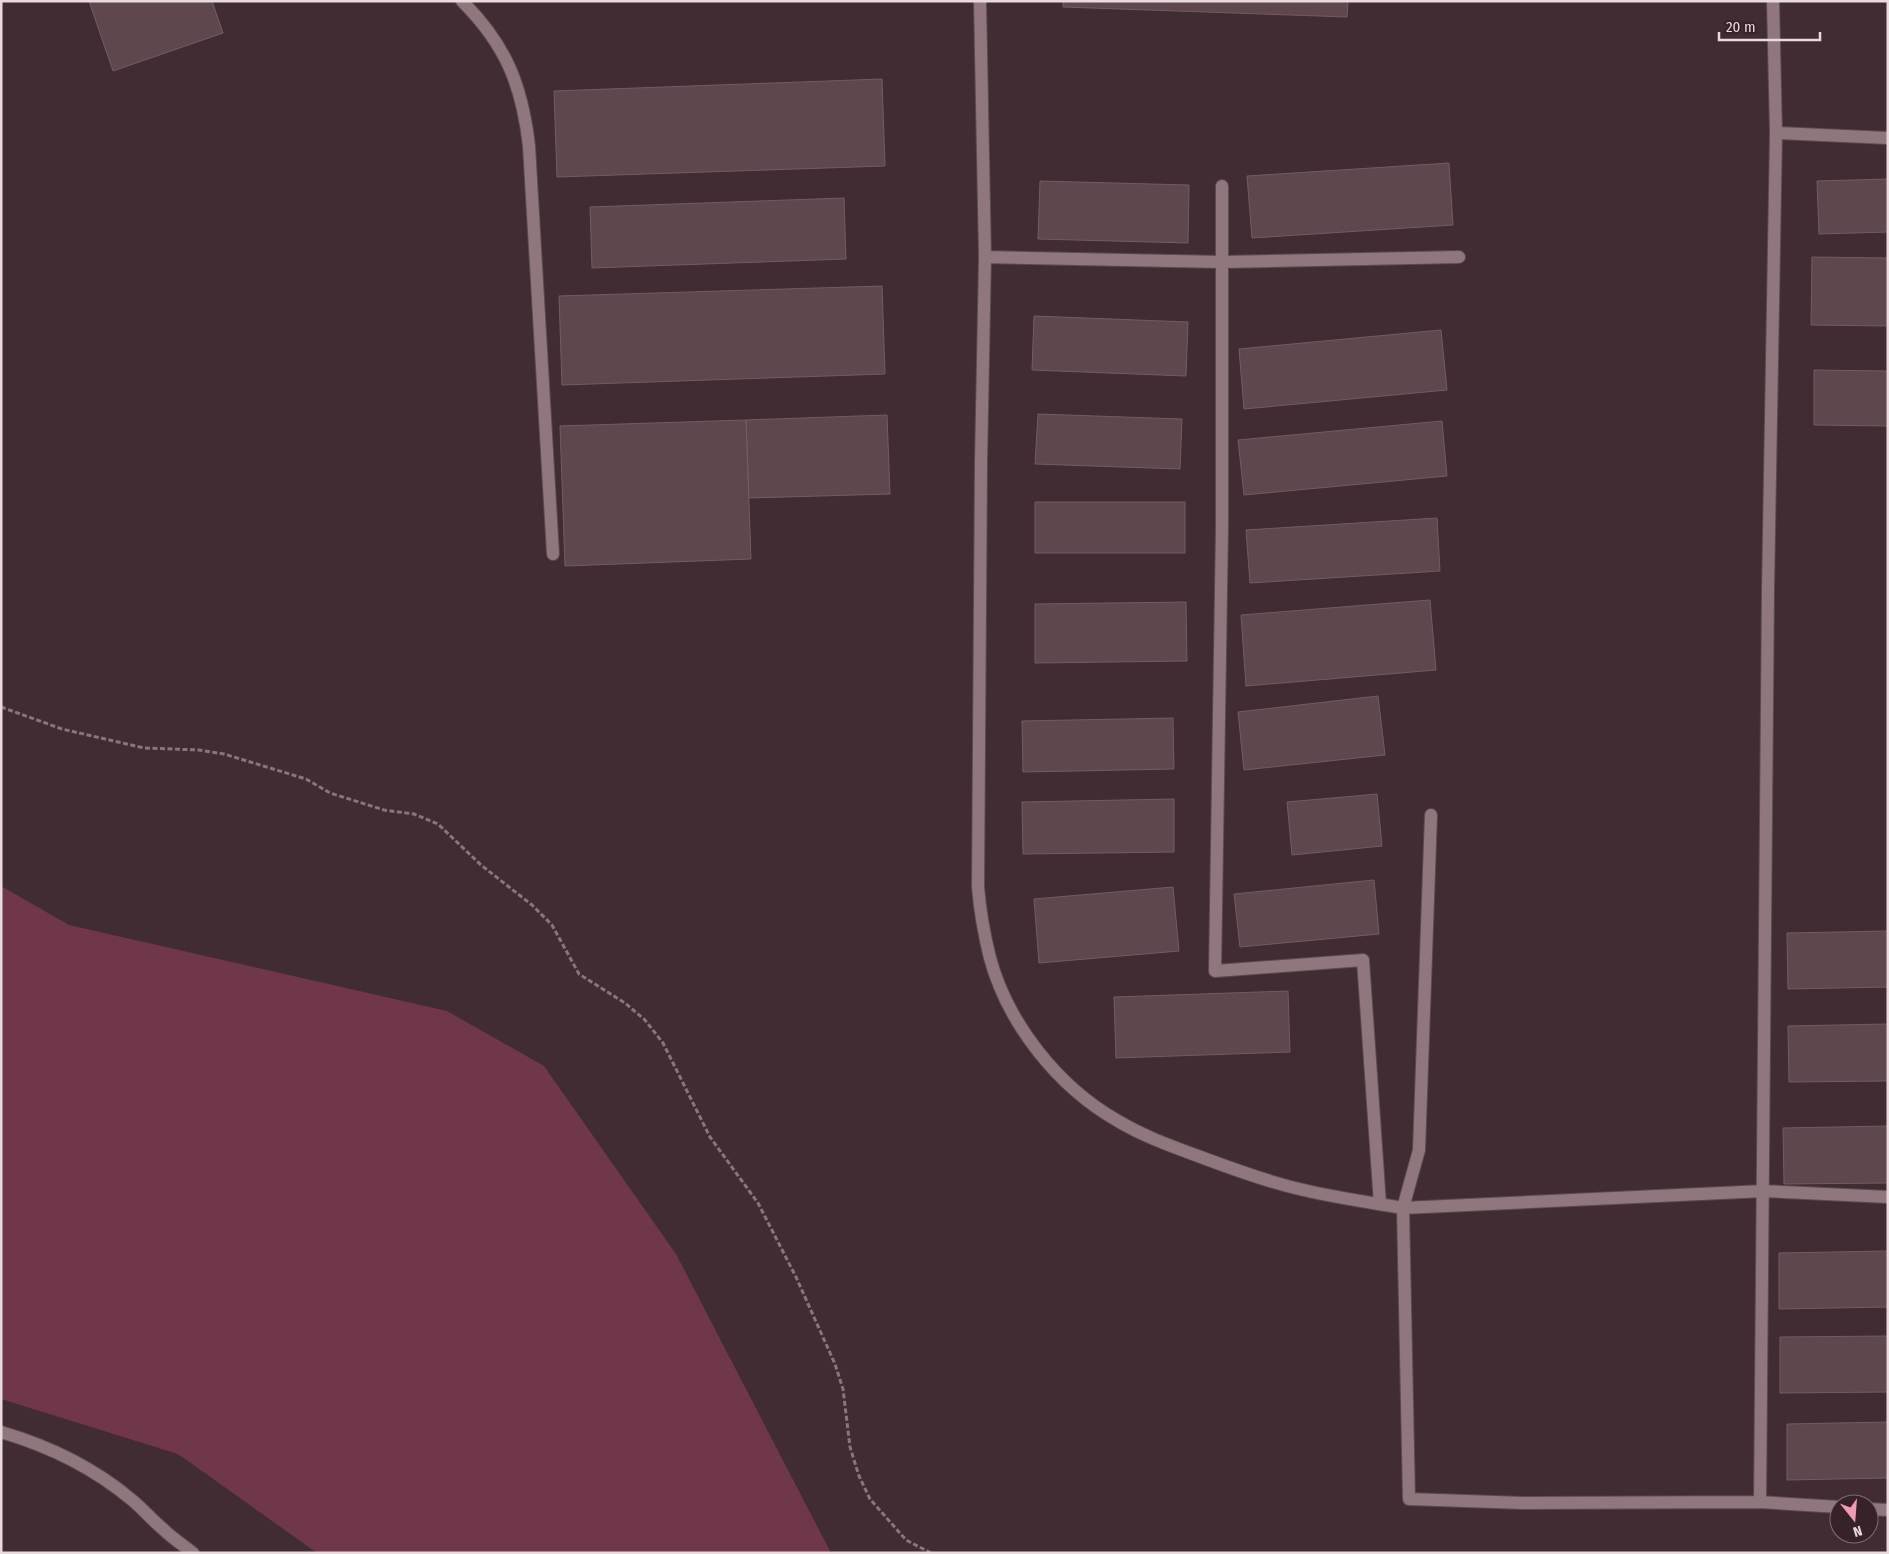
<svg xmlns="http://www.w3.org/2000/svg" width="1889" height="1554" font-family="'Fira Sans Condensed',sans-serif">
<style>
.green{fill:#70364a}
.building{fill:#5e474d;stroke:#745c63}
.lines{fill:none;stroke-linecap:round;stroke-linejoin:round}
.minor-casing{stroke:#5c4b50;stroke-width:14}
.path{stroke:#87767b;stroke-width:3;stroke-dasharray:5 2.5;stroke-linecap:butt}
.minor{stroke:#90777e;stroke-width:12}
</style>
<rect width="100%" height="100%" fill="#402c32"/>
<path class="green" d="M1,886L69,925L447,1011L544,1066L676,1254L831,1553H317L178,1454L1,1399Z"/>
<path class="building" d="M89,1H212L223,33L113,71Z
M1063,1H1348L1347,17L1063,7Z
M882,79L885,166L557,177L554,91Z
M1449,163L1453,225L1252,238L1247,176Z
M1888,179V232L1819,234L1817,181Z
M1040,181L1189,185L1188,243L1038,239Z
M844,198L846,259L592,268L590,207Z
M1812,257L1888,258V326L1811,325Z
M882,286L885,374L562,385L559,296Z
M1034,316L1188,322L1186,376L1032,370Z
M1441,330L1447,390L1244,409L1239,349Z
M1814,370L1888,371V426L1814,425Z
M1038,414L1182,419L1180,469L1035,464Z
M887,415L890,494L749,498L746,420Z
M746,420L751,559L565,566L560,426Z
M1442,421L1447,476L1244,495L1238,440Z
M1035,502H1185V553H1035Z
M1437,518L1440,571L1250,583L1246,530Z
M1430,600L1436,670L1246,686L1241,615Z
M1186,602L1187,661L1035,663V604Z
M1378,696L1385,755L1244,770L1238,712Z
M1173,718L1174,769L1023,772L1022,721Z
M1377,794L1382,846L1292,855L1287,802Z
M1174,799V852L1023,854L1022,802Z
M1374,880L1379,934L1240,947L1234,894Z
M1173,887L1179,951L1039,963L1034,899Z
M1888,931V987L1788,989L1787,933Z
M1288,991L1290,1052L1116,1058L1114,997Z
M1888,1024V1081L1789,1082L1788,1026Z
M1888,1126V1183L1784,1184L1783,1128Z
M1888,1251V1307L1779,1309V1253Z
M1888,1336V1392L1780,1393V1337Z
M1888,1422V1478L1787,1480V1424Z"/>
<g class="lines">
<g class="minor-casing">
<path id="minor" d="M462,1C506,45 522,85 529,146L553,554
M980,1L985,257L981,462L978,887C980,911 984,934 990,958C1008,1024 1058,1087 1118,1121C1143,1136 1171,1146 1198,1156C1230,1168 1262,1180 1295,1188C1331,1197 1367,1202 1403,1208L1764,1191L1888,1197
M1773,1L1776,133L1888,138
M1222,186V527L1215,971L1363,960L1380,1204
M985,257L1222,262L1459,257
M1431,815L1419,1150L1403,1208L1409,1499L1523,1503L1760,1502L1839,1507
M1,1432C49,1446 94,1468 132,1500C143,1509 152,1520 163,1529C172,1538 183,1545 193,1553
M1760,1502L1768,589L1776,133
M1869,1509L1888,1510"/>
</g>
<path class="path" d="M1,707L62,729L144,748L199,750L224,754L306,779L330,793L384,810L414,814L438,824L481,865L532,905L552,925L579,974L625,1003L645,1020L663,1043L710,1137L758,1203L796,1277L835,1364L843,1389L850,1447L859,1476L870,1499L906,1540L931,1553"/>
<use href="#minor" class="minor"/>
</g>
<rect width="1889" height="1554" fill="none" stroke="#e8dadd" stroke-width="5"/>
<g transform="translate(1854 1519) rotate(163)"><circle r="24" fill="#362228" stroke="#7d6c70"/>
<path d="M0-4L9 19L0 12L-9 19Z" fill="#f19ab4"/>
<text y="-8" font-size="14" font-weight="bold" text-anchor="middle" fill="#e8dadd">N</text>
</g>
<path d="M1719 32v8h101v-8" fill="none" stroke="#e8dadd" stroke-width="2.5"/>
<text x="1726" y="32" font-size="15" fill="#e8dadd" stroke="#362228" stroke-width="4" paint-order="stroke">20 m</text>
</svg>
